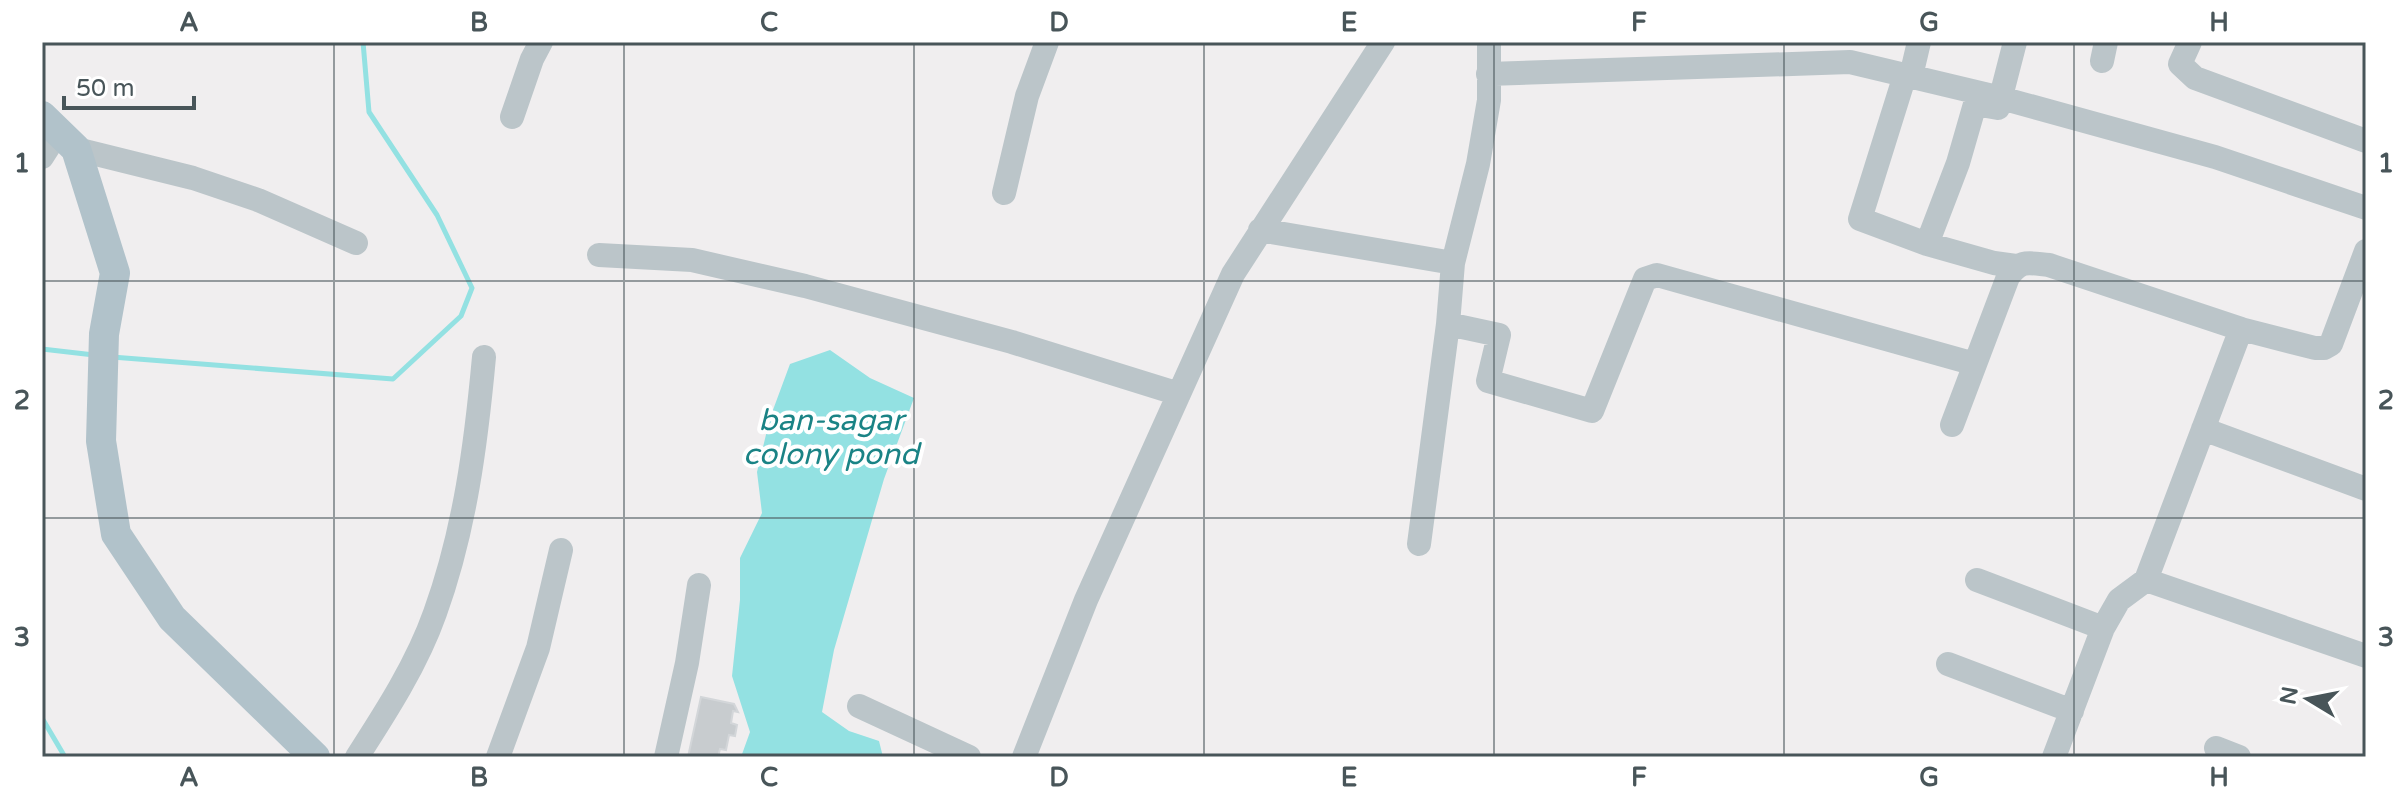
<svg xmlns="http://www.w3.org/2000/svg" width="2408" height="799" font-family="'Varela Round',sans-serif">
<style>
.water{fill:#93e1e2}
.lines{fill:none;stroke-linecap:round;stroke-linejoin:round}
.stream{stroke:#93e1e2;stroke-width:5}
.building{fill:#c8cccf;stroke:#d3d6d9;stroke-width:2}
.minor{stroke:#bbc5c9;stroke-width:24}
.major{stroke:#b1c2ca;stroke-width:30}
.grid{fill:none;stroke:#485559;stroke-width:2;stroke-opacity:0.55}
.labels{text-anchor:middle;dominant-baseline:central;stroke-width:8;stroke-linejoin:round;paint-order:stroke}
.water-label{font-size:30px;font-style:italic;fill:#1a8385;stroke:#fff}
.neatline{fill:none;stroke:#485559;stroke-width:3}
.grid-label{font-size:26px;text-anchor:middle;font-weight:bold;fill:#485559}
</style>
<rect width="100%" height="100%" fill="#f0eeef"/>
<path class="water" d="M830,350L870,378L914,398L884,479L834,650L822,712L849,731L879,741L883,757H741L750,732L732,676L740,600V558L762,513L757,472L770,418L790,364Z"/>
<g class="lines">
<path class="stream" d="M42,349L94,355
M112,357L393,379L461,316L472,288L437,215L369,112L363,42
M42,718L65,757"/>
</g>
<path class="building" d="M701,697L734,704L738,712L733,711L731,723L737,725L735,736L729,735L726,750L720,749L718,757H688Z"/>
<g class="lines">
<path class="minor" d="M2015,42L1998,108L1975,104L1958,163L1927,244L1994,263L2016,266
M2190,42L2180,64L2195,78L2366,141
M2102,61L2106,42
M1488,74L1850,62L2001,98L2215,157L2366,208
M1905,75L1860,219L1927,244
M1911,76L1919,42
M512,117L532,59L541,42
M76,149L193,178L258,200L356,243
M42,157L58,132
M1004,193L1027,96L1047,42
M1260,230L1453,263
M599,255L692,260L805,286L1012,342L1179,394
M1448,324L1499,335L1488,381L1592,411L1645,279L1657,275L1975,364
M1952,425L2008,277C2021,259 2028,263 2049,265L2241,329
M2203,429L2366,489
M1419,544L1448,324L1453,263L1478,164L1489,100V42
M1977,580L2103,628
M2146,580L2366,656
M1948,664L2072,711
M859,706L969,757
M2216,748L2239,757
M357,757C386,712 417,664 435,613C465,530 476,444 484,357
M498,757L538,648L561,550
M666,757L687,663L699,585
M1024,757L1086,600L1233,274L1383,42
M2054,757L2103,628L2119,600L2146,580L2241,329L2315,348H2324L2331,344L2366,251"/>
<path class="major" d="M42,116L76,149L115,273L104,334L101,441L116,534L172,618L315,757"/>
</g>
<path class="grid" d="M334,42V757M624,42V757M914,42V757M1204,42V757M1494,42V757M1784,42V757M2074,42V757M42,281H2366M42,518H2366"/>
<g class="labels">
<g class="water-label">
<text x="831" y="420">ban-sagar<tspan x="831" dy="34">colony pond</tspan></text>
</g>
</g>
<rect width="2408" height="799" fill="none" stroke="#ffffff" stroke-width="88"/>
<g transform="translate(2308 699) rotate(280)" stroke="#ffffff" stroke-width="6" paint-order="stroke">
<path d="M0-6L14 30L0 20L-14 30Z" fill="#485559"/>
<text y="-12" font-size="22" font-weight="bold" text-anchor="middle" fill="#485559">N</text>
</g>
<path d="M64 96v12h130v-12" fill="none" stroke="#485559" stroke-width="4"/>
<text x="76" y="96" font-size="24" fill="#485559" stroke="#ffffff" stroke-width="6" paint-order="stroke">50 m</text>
<rect x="44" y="44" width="2320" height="711" class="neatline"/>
<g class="grid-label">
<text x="189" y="31">A</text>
<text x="479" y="31">B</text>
<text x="769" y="31">C</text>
<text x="1059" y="31">D</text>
<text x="1349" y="31">E</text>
<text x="1639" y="31">F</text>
<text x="1929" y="31">G</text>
<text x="2219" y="31">H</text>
<text x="22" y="172">1</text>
<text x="2386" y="172">1</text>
<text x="22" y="409">2</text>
<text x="2386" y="409">2</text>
<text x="22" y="646">3</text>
<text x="2386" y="646">3</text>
<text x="189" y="786">A</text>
<text x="479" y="786">B</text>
<text x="769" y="786">C</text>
<text x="1059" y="786">D</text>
<text x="1349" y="786">E</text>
<text x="1639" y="786">F</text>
<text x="1929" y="786">G</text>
<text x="2219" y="786">H</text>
</g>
</svg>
